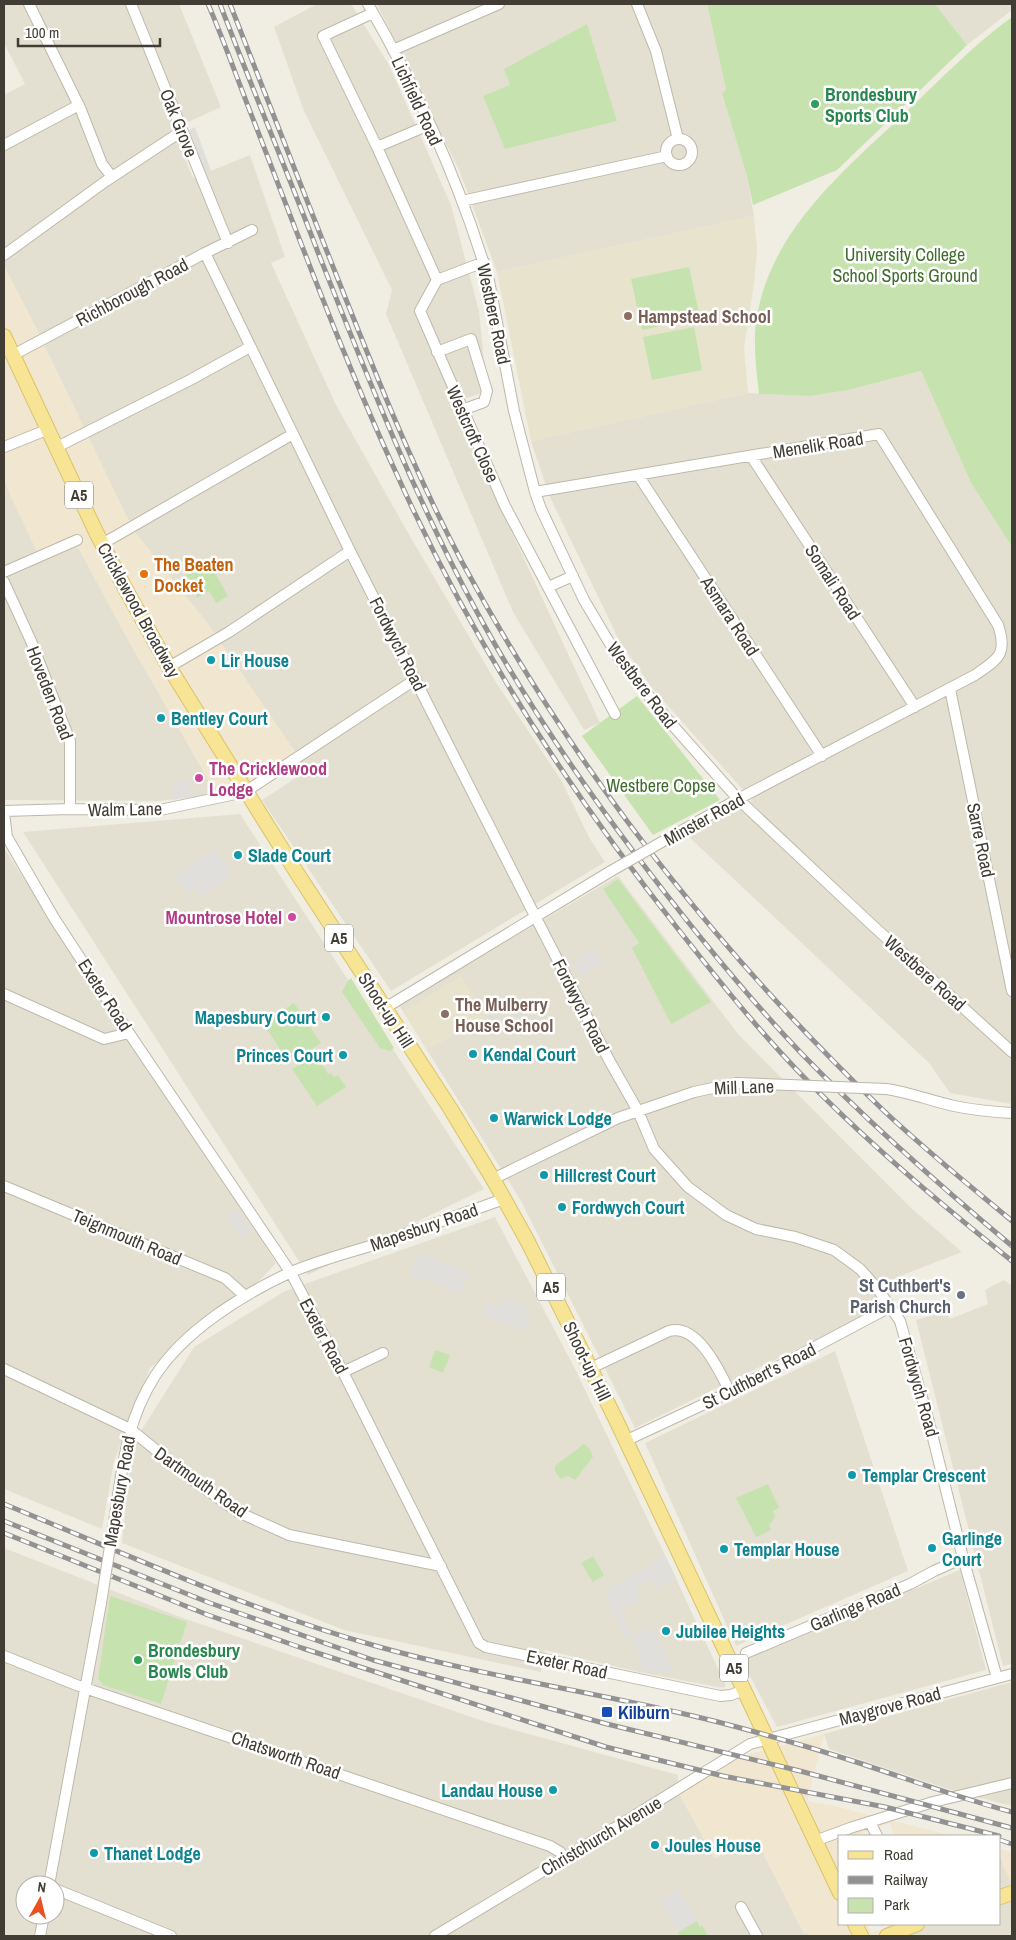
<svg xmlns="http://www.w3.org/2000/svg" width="1016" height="1940" font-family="'Archivo Narrow',sans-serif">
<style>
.residential{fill:#e4e0d1;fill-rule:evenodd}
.commercial{fill:#f1e6cf}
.education{fill:#e8e3cd}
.green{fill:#c6e2ae}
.parking{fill:#e1dfdb}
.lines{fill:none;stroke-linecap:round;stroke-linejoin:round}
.minor-casing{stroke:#beb8a9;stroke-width:12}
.major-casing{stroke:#dac267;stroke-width:16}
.minor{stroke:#fff;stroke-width:10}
.major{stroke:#f7e495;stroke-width:14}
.rail-casing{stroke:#929292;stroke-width:5}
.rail{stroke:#fff;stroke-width:3;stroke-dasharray:9;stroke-linecap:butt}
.minor-bridge-casing{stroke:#beb8a9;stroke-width:12;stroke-linecap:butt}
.minor-bridge{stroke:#fff;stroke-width:10}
.leisure-dot{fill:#2e9e5b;stroke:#fff;stroke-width:2}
.education-dot{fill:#8d6e63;stroke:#fff;stroke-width:2}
.food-dot{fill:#e8710a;stroke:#fff;stroke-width:2}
.culture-dot{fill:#0f9aa8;stroke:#fff;stroke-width:2}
.hotel-dot{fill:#d1479c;stroke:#fff;stroke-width:2}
.worship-dot{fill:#6b7280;stroke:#fff;stroke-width:2}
.transit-dot{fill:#1a4fb4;stroke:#fff;stroke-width:2}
.labels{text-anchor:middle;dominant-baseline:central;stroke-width:5;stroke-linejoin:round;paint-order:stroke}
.shield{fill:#fff;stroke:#7a7771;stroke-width:1}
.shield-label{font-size:16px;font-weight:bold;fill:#413d34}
.leisure-label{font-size:18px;font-weight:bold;fill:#27864d;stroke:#fff;text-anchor:start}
.street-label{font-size:18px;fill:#413d34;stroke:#fff}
.park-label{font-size:18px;fill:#3f6e2c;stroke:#fff}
.education-label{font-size:18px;font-weight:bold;fill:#785e54;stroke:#fff;text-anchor:start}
.food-label{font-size:18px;font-weight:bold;fill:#c56008;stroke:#fff;text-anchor:start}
.culture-label{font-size:18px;font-weight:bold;fill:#0d838f;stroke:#fff;text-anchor:start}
.hotel-label{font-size:18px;font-weight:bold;fill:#b23c85;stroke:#fff;text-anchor:start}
.worship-label{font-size:18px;font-weight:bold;fill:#5b616d;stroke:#fff;text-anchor:end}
.transit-label{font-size:18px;font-weight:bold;fill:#164399;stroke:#fff;text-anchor:start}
</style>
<rect width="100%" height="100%" fill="#f0ede3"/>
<path class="residential" d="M4,4H179L221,107L173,129L193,178L250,155L285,257L271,263L336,405L411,538L497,684L561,780L590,839L605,862L391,991L262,800L305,772L297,755L208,624L133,530L35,326L4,266V95L25,84L4,43Z
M317,4H351L389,65L451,205L479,311L487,391L452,403L600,723L584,730L513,612L386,314L392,290L304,111L274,27Z
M377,4H707L726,89L722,95L747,176L754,216L497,272L460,172Z
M935,4H1012V10L967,45Z
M921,371L971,483L1012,547V1104L950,1093L929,1063L686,834L752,800L652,688L620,642L549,495L531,441L748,393L811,396L848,390Z
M4,478L11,497L78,547L127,638L217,795L157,801L4,800Z
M240,814L484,1189L308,1275L23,832Z
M4,848L276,1263L245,1296L224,1306L150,1368L114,1461L102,1529L4,1489Z
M618,876L738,1034L911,1208L962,1252L895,1278L877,1310L635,1428L521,1201L399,1005Z
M495,1217L574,1367L665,1555L726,1686L723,1688L639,1672L545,1650L541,1672L344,1630L122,1543L132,1445L194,1347L285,1291Z
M1004,1280L1012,1286V1664L1003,1666L916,1320L946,1311L950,1319L988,1304L985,1290Z
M835,1351L908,1571L736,1646L645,1443Z
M4,1548L180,1617L489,1723L678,1775V1792L715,1858L756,1839L804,1934L807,1933L809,1936H4ZM25,1885H55V1915H25Z
M960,1570L986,1670L777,1727L742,1661Z
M1012,1682V1806L957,1792L829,1749L824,1734Z
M1000,1856L1012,1884V1936H907L902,1924H1000Z"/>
<path class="commercial" d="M4,266L35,326L133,530L208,624L297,755L247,790L217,795L127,638L78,547L38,554L11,497L4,478Z
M824,1734L807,1801L830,1805L953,1836H894L890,1823L854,1836H840V1924H867L872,1933L895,1924H902L907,1936H809L807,1933L804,1934L756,1839L714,1858L678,1792L736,1758Z
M1000,1849L1012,1852V1884L1003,1866Z"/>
<path class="education" d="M754,216L757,250L754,284L744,348L748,393L531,441L497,272Z
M461,976L487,1016L427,1050L404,1011Z"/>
<path class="green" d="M707,4H935L967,45L837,170L753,205L747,176L722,94L726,89Z
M1012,17V547L971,483L921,371L848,390L811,396L759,394C756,366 752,339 758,311C775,226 846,169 905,113C940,80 973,45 1012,17Z
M587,24L617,121L505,149L483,96L510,85L504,69Z
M689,267L700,318L642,330L631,279Z
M694,327L702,370L652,380L643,337Z
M207,558L228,596L216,603L209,591L197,598L183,570Z
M637,696L720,800L653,835L582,736Z
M618,879L711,1002L671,1024L632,948L639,943L603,889Z
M351,978L394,1048L390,1051L380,1048L342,992L347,982Z
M294,1003L321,1043L289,1063L263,1023Z
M315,1054L328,1074L331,1073L334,1077L338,1075L346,1087L317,1106L292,1069Z
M435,1350L450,1355L443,1373L429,1367Z
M584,1444L590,1449L593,1457L575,1480L568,1476L560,1479L555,1470V1466Z
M768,1484L779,1508L773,1511L775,1516L772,1522L769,1524L771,1530L756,1537L736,1498Z
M593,1556L604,1575L593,1582L581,1563Z
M110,1596L187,1622L161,1704L103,1685L98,1679Z
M697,1921L700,1927L702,1925L708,1936H680L678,1932Z"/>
<path class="parking" d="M195,127L211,171L200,175L185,136L189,130Z
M184,778L193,796L173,800V783Z
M215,848L231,875L200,897L194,888L186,894L175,875Z
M593,948L604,964L581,976L573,962Z
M238,1209L252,1231L244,1237L235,1233L234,1222L227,1224L233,1210Z
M417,1253L469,1271L461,1293L409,1275Z
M504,1299L526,1306L524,1314L531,1316L526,1331L481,1315L485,1302L501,1307Z
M665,1555L676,1578L656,1588L652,1579L635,1587L641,1601L620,1610L632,1636L624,1639L605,1591L650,1566Z
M653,1627L674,1672L644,1671L632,1637Z
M678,1888L697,1921L678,1932L659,1899Z"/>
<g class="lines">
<g class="minor-casing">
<path id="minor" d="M29,4L81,110L102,164L112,177
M131,4L228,243
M368,4C417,89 461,186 489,281L514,411L535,492L541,509L584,600L619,659L668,720L738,799L871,924L1012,1052
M637,4L656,51L678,139
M373,13L323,36L377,147L437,280L420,311L505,506L615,714
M393,50L499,4
M666 152a13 13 0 1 1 26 0a13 13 0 1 1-26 0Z
M4,145L79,105
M377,147L422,128
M462,201L667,156
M205,253L350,551L535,916L609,1060L638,1111L654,1149L688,1187L726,1215L756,1229L795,1237L834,1250L860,1269L877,1288L900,1321L929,1422L963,1558L997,1678
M4,255L106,181L182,131
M437,280L484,262
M437,352L471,339L487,391L484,402L462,410
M13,355L205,253L252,230
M4,447L49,429
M57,447L190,380L250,347
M751,456L915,707
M638,475L822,756
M535,492L879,434L998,625C1008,655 998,659 975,675L738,799L667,839
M102,544L293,434
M4,572L77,540
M4,582L31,641L70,741V809
M548,587L573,576
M169,667L229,632L350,551
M950,689L1012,991
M4,811L70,809L160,810L245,792L416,679
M4,813L7,837L54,918L129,1033L291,1273L343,1372L479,1643L486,1647L720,1696L731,1695L744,1690
M4,994L104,1039L129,1033
M385,1008L611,871
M886,1089C909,1092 931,1101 954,1106C973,1110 993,1112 1012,1113
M493,1179L618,1118L694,1092L736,1083L789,1085
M4,1186L225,1278L245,1296
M591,1368L669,1331C698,1323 720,1372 730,1392
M4,1369L130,1429L193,1480L238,1512L289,1535L441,1566
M343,1372L383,1353
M625,1441L730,1392L890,1307
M116,1509C123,1461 128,1418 155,1376C184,1331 242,1295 289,1273C319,1260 352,1252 383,1242C423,1228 464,1213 504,1199
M746,1653L910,1584L934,1571L963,1558
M4,1656L79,1686L550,1846L560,1852L565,1859
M870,1822L877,1836
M815,1841L850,1828L933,1802L1012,1783
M49,1885L101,1603
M55,1889L171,1936
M741,1907L757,1936
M40,1936L44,1915
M435,1936L618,1826L750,1744L1012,1674"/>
</g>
<g class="major-casing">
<path id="major" d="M4,336L96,532L125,588L169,667L297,873L450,1108L493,1179L528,1242L618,1424L840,1893
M1000,1897L1012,1893
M855,1924L861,1936
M887,1936L917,1924"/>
</g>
<use href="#minor" class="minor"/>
<use href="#major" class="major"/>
<g class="rail-casing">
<path id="rail" d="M208,4C225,43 239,84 255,124C301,243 345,362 398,477C471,639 568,790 678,929C716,977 754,1025 796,1069C862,1138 937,1201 1012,1261
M220,4C252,88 287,171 319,255C367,376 415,498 477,612C522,696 576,775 633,851C686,921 741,990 801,1053C868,1122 939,1185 1012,1246
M230,4C261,84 293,164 324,244C367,352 408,460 462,562C573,768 715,949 883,1110C924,1149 969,1185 1012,1221
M4,1504C126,1554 248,1610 376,1646C488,1678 605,1693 718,1722C764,1734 810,1747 856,1762C908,1779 959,1798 1012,1812
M4,1521L210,1603L373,1660L607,1724L800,1771L1012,1828
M4,1533L208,1615L302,1648L606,1747L723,1776L885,1807L999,1836
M1000,1840L1012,1844"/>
</g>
<use href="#rail" class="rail"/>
<g class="minor-bridge-casing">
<path id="minor-bridge" d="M611,871L667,839
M789,1085L886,1089
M101,1603L116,1509"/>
</g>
<use href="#minor-bridge" class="minor-bridge"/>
</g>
<g class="leisure-dot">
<circle cx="815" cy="104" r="5"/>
<circle cx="138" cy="1660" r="5"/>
</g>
<g class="education-dot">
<circle cx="628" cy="316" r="5"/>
<circle cx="445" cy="1014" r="5"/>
</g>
<circle class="food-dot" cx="144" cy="574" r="5"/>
<g class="culture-dot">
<circle cx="211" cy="660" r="5"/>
<circle cx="161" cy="718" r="5"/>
<circle cx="238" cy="855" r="5"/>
<circle cx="326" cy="1017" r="5"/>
<circle cx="473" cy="1054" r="5"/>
<circle cx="343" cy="1055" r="5"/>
<circle cx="494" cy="1118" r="5"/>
<circle cx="544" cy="1175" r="5"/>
<circle cx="562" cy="1207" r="5"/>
<circle cx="852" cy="1475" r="5"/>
<circle cx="932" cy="1548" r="5"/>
<circle cx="724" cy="1549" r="5"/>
<circle cx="666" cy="1631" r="5"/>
<circle cx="553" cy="1790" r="5"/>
<circle cx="655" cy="1845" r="5"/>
<circle cx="94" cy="1853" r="5"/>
</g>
<g class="hotel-dot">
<circle cx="199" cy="778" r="5"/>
<circle cx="292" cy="917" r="5"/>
</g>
<circle class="worship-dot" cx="961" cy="1295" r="5"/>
<rect class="transit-dot" x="601" y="1706" width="12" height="12" rx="2.5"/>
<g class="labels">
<g class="shield">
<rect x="65" y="481.5" width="28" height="27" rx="4"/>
<rect x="325" y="924.5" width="28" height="27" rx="4"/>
<rect x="537" y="1273.5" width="28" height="27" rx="4"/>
<rect x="720" y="1654.5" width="28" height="27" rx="4"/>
</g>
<g class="shield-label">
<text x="79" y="495">A5</text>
<text x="339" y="938">A5</text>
<text x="551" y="1287">A5</text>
<text x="734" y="1668">A5</text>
</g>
<g class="leisure-label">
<text x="825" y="94">Brondesbury<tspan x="825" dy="21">Sports Club</tspan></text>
<text x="148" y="1650">Brondesbury<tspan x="148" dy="21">Bowls Club</tspan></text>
</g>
<g class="street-label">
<text transform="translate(417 101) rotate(65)">Lichfield Road</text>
<text transform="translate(179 123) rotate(68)">Oak Grove</text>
<text transform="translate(132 292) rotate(-28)">Richborough Road</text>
<text transform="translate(494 314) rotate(78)">Westbere Road</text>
<text transform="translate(473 434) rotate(66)">Westcroft Close</text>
<text transform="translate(818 445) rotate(-9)">Menelik Road</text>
<text transform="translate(833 582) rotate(57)">Somali Road</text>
<text transform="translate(139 610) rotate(61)">Cricklewood Broadway</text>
<text transform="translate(730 616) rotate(57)">Asmara Road</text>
<text transform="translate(398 644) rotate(63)">Fordwych Road</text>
<text transform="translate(642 685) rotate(53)">Westbere Road</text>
<text transform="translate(50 693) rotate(69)">Hoveden Road</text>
<text transform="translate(125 809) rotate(-1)">Walm Lane</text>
<text transform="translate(704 819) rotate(-29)">Minster Road</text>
<text transform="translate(981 840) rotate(78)">Sarre Road</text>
<text transform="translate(925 973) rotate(42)">Westbere Road</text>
<text transform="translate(105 995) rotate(57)">Exeter Road</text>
<text transform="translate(581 1006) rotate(63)">Fordwych Road</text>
<text transform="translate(386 1010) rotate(57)">Shoot-up Hill</text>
<text transform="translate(744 1087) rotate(-2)">Mill Lane</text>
<text transform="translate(424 1227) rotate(-19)">Mapesbury Road</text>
<text transform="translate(127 1237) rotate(23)">Teignmouth Road</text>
<text transform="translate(324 1336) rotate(62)">Exeter Road</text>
<text transform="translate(587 1361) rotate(64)">Shoot-up Hill</text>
<text transform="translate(759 1376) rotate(-27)">St Cuthbert's Road</text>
<text transform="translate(919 1387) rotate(74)">Fordwych Road</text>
<text transform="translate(201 1482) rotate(35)">Dartmouth Road</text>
<text transform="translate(119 1491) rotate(-80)">Mapesbury Road</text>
<text transform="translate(855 1607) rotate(-23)">Garlinge Road</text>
<text transform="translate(567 1664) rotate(12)">Exeter Road</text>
<text transform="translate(890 1706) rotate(-15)">Maygrove Road</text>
<text transform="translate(286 1755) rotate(19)">Chatsworth Road</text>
<text transform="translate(601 1836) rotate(-31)">Christchurch Avenue</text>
</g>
<g class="park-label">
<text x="905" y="254">University College<tspan x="905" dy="21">School Sports Ground</tspan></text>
<text x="661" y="785">Westbere Copse</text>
</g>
<g class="education-label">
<text x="638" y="316">Hampstead School</text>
<text x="455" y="1004">The Mulberry<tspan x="455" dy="21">House School</tspan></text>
</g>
<g class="food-label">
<text x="154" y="564">The Beaten<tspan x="154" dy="21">Docket</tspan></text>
</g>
<g class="culture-label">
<text x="221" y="660">Lir House</text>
<text x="171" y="718">Bentley Court</text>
<text x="248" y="855">Slade Court</text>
<text x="316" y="1017" text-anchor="end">Mapesbury Court</text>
<text x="483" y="1054">Kendal Court</text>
<text x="333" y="1055" text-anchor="end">Princes Court</text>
<text x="504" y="1118">Warwick Lodge</text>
<text x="554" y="1175">Hillcrest Court</text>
<text x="572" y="1207">Fordwych Court</text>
<text x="862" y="1475">Templar Crescent</text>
<text x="942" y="1538">Garlinge<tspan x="942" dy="21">Court</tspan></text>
<text x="734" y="1549">Templar House</text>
<text x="676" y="1631">Jubilee Heights</text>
<text x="543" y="1790" text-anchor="end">Landau House</text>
<text x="665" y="1845">Joules House</text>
<text x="104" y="1853">Thanet Lodge</text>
</g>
<g class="hotel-label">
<text x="209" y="768">The Cricklewood<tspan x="209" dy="21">Lodge</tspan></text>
<text x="282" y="917" text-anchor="end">Mountrose Hotel</text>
</g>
<g class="worship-label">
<text x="951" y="1285">St Cuthbert's<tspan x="951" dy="21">Parish Church</tspan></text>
</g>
<g class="transit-label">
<text x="618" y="1712">Kilburn</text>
</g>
</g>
<rect width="1016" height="1940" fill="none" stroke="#413d34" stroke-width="10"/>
<rect x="838" y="1835" width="162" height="90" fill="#ffffff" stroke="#b3b1ae"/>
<rect x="848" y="1851" width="25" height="8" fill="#f7e495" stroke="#b3b1ae"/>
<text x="884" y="1860" font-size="15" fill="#413d34">Road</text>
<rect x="848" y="1876" width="25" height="8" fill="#929292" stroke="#b3b1ae"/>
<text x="884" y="1885" font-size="15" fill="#413d34">Railway</text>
<rect x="848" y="1898" width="25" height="15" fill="#c6e2ae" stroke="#b3b1ae"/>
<text x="884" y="1910" font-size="15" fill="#413d34">Park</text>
<g transform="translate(40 1900) rotate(8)"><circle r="24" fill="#ffffff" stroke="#b3b1ae"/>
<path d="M0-4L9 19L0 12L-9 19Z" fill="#ea5120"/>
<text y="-8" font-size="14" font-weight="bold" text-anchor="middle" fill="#413d34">N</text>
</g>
<path d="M18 38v8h142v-8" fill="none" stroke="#413d34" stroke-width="2.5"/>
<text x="25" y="38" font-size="15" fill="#413d34" stroke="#ffffff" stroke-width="4" paint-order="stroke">100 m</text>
</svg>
